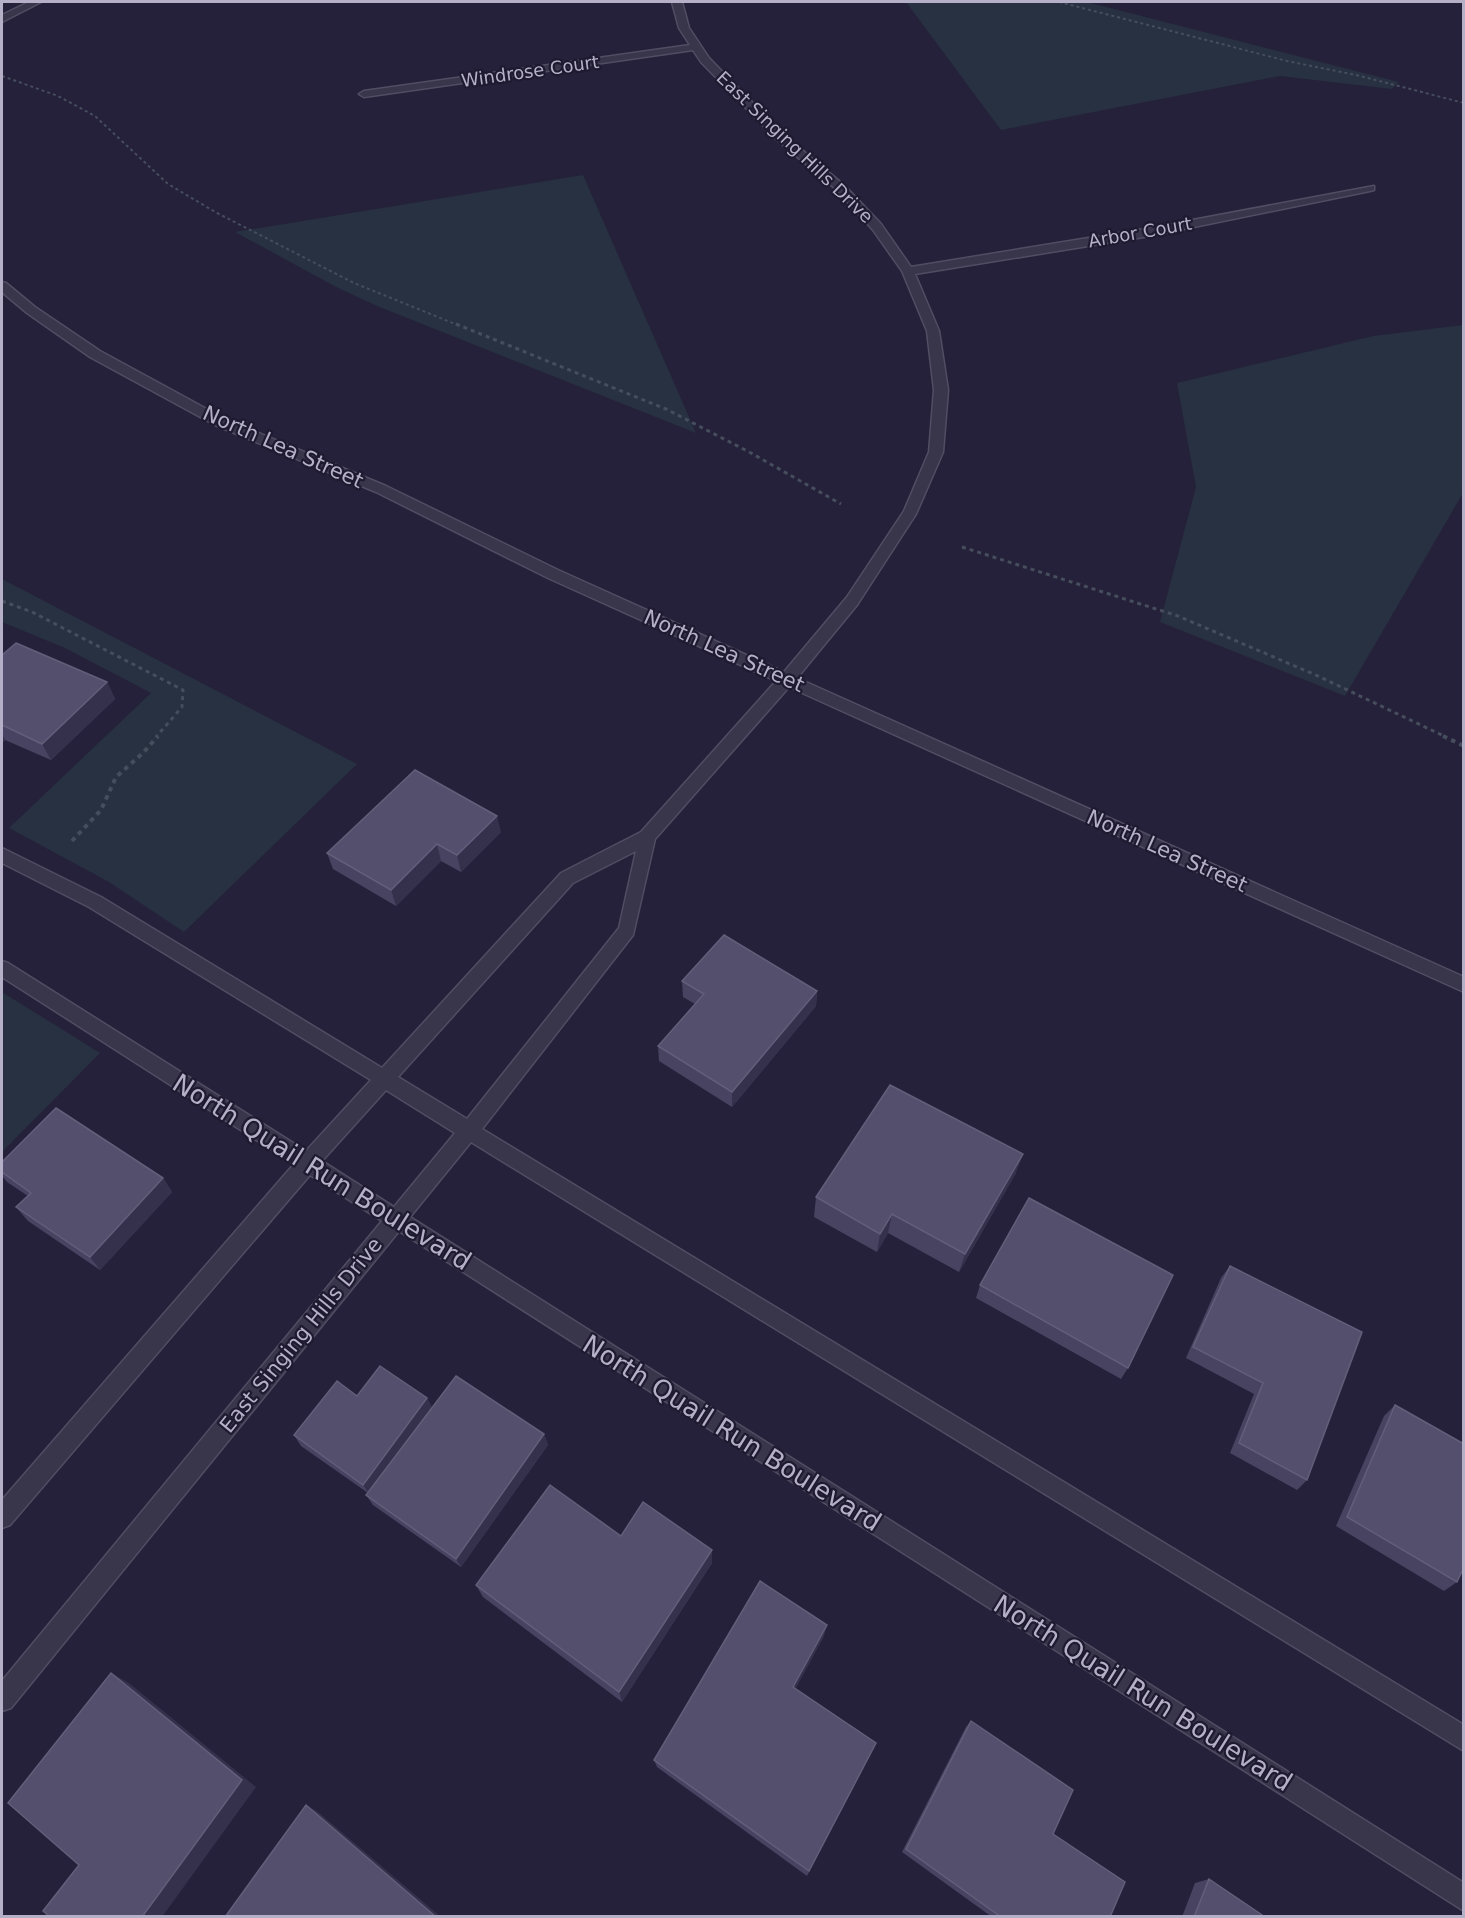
<svg xmlns="http://www.w3.org/2000/svg" width="1465" height="1918" font-family="'DejaVu Sans',sans-serif">
<style>
.green{fill:#273141}
.lines{fill:none;stroke-linecap:round;stroke-linejoin:round}
.minor-casing{stroke:#514d63;stroke-width:3}
.path-far2{stroke:#464d5d;stroke-width:2;stroke-dasharray:3 3;stroke-linecap:butt}
.path-far1{stroke:#464d5d;stroke-width:3;stroke-dasharray:4 4;stroke-linecap:butt}
.path{stroke:#464d5d;stroke-width:4;stroke-dasharray:4.5 4.5;stroke-linecap:butt}
.minor{fill:#39354b;fill-rule:evenodd}
.wall{fill:#484361}
.shaded-wall{fill:#35314d}
.building{fill:#544f6c;stroke:#635e7a;stroke-width:1.5}
.labels{text-anchor:middle;dominant-baseline:central;stroke-width:4.5;stroke-linejoin:round;paint-order:stroke}
.far-street-label{font-size:18px;fill:#b5b0c7;stroke:#1e1a30}
.street-label{font-size:21px;fill:#b5b0c7;stroke:#1e1a30}
.near-street-label{font-size:26px;fill:#b5b0c7;stroke:#1e1a30}
</style>
<rect width="100%" height="100%" fill="#25213b"/>
<path class="green" d="M906,2H1087L1399,82L1392,89L1280,76L1001,130Z
M583,175L696,433L377,306L338,288L235,232Z
M1463,325V493L1345,696L1160,622L1196,487L1177,383L1373,336Z
M2,579L357,764L184,932L109,882L9,828L151,693L65,648L2,622Z
M2,992L100,1053L2,1152Z"/>
<g class="lines">
<g class="minor-casing">
<path id="minor" d="M29,2H41L2,22V15Z
M672,2H682L689,28L709,58L784,135L845,186L881,224L911,267L1150,228L1374,186V190L1370,191L1150,236L915,274L939,331L948,390L943,452L916,514L857,605L797,678L1464,977V992L789,687L655,839L633,935L482,1129L1464,1725V1751L471,1142L410,1217L1464,1883V1911L399,1231L11,1708L2,1711V1681L382,1221L310,1175L10,1525L2,1528V1500L294,1164L2,977V961L8,963L306,1151L371,1080L89,907L2,863V848L101,897L382,1068L561,873L641,832L776,681L548,578L376,492L215,425L90,357L27,313L2,292V282L6,283L35,307L100,351L225,419L386,486L558,570L784,672L847,597L904,511L929,452L934,390L927,331L902,271L873,230L837,190L776,139L701,62L693,50L364,97L359,94L364,91L690,45L679,28ZM636,851L619,928L467,1119L398,1077L573,883ZM386,1090L455,1133L394,1207L322,1161Z"/>
</g>
<path class="path-far2" d="M1059,2L1287,61L1356,75L1464,103
M2,76L58,96L95,116L168,184L217,213L354,283L460,326"/>
<path class="path-far1" d="M456,324L666,409L751,453L841,504
M962,547L1178,616L1318,676L1446,737
M2,601L32,612L183,690L182,707L156,737"/>
<path class="path" d="M1443,736L1464,746
M72,841L101,810L116,777L143,753L158,736"/>
<use href="#minor" class="minor"/>
</g>
<path class="wall" d="M2,655L107,682L115,699L51,760L5,740L2,743Z
M501,832L461,872L441,861L396,906L333,869L327,853Z
M682,981L817,991L816,1006L732,1107L659,1061L658,1046L695,1004L683,997Z
M2,1162L163,1178L172,1192L100,1270L28,1221L16,1207L28,1196L7,1182L2,1176Z
M1016,1173L959,1272L888,1233L877,1252L814,1217L816,1197Z
M1230,1266L1307,1480L1297,1490L1230,1453L1254,1394L1186,1358L1221,1278Z
M980,1285L1128,1368L1121,1379L976,1298Z
M357,1396L427,1398L432,1408L544,1434L548,1445L461,1567L373,1505L366,1495L368,1493L301,1446L294,1435Z
M1395,1405L1457,1582L1444,1591L1336,1526L1384,1416Z
M621,1536L712,1550V1563L622,1702L483,1597L476,1585Z
M824,1636L795,1689L876,1743L807,1876L657,1767L654,1760Z
M971,1721L1053,1834L1110,1917H992L902,1852L966,1727Z
M1209,1879L1265,1917H1182L1195,1883Z"/>
<path class="shaded-wall" d="M107,682L115,699L51,760L42,744Z
M2,734L5,740L2,743Z
M497,816L501,832L461,872L457,855Z
M437,844L441,861L396,906L391,890Z
M817,991L816,1006L732,1107V1092Z
M1023,1154L1016,1173L959,1272L965,1254Z
M163,1178L172,1192L100,1270L90,1257Z
M892,1214L888,1233L877,1252L880,1234Z
M427,1398L433,1409L370,1495L363,1485Z
M544,1434L548,1445L461,1567L456,1559Z
M712,1550V1563L622,1702L619,1692Z
M827,1625L824,1636L791,1697L793,1687Z
M111,1673L129,1683L256,1787L162,1917H142Z
M306,1805L318,1812L441,1917H436Z"/>
<path class="building" d="M16,643L107,682L42,744L2,725V655Z
M415,770L497,816L457,855L437,844L391,890L327,853Z
M724,935L817,991L732,1092L658,1046L704,994L682,981Z
M890,1085L1023,1154L965,1254L892,1214L880,1234L816,1197Z
M56,1108L163,1178L90,1257L16,1207L31,1193L2,1172V1162Z
M1029,1198L1173,1275L1128,1368L980,1285Z
M1230,1266L1362,1332L1307,1480L1239,1443L1263,1383L1193,1347Z
M380,1366L427,1398L363,1485L294,1435L337,1381L357,1396Z
M456,1376L544,1434L456,1559L366,1495Z
M1395,1405L1464,1444V1567L1457,1582L1347,1517Z
M550,1485L621,1536L643,1502L712,1550L619,1692L476,1585Z
M760,1581L827,1625L793,1687L876,1743L809,1871L654,1760Z
M111,1673L242,1780L142,1917H50L43,1911L79,1865L8,1803Z
M971,1721L1073,1790L1053,1834L1125,1882L1110,1917H1001L906,1849Z
M306,1805L436,1917H225Z
M1209,1879L1265,1917H1194Z"/>
<g class="labels">
<g class="far-street-label">
<text transform="translate(530 71) rotate(-8)">Windrose Court</text>
<text transform="translate(795 147) rotate(44)">East Singing Hills Drive</text>
<text transform="translate(1140 232) rotate(-10)">Arbor Court</text>
</g>
<g class="street-label">
<text transform="translate(283 447) rotate(24)">North Lea Street</text>
<text transform="translate(724 651) rotate(24)">North Lea Street</text>
<text transform="translate(1167 851) rotate(24)">North Lea Street</text>
<text transform="translate(301 1335) rotate(-51)">East Singing Hills Drive</text>
</g>
<g class="near-street-label">
<text transform="translate(322 1172) rotate(32)">North Quail Run Boulevard</text>
<text transform="translate(732 1433) rotate(32)">North Quail Run Boulevard</text>
<text transform="translate(1143 1693) rotate(32)">North Quail Run Boulevard</text>
</g>
</g>
<rect width="1465" height="1918" fill="none" stroke="#b5b0c7" stroke-width="6"/>
</svg>
